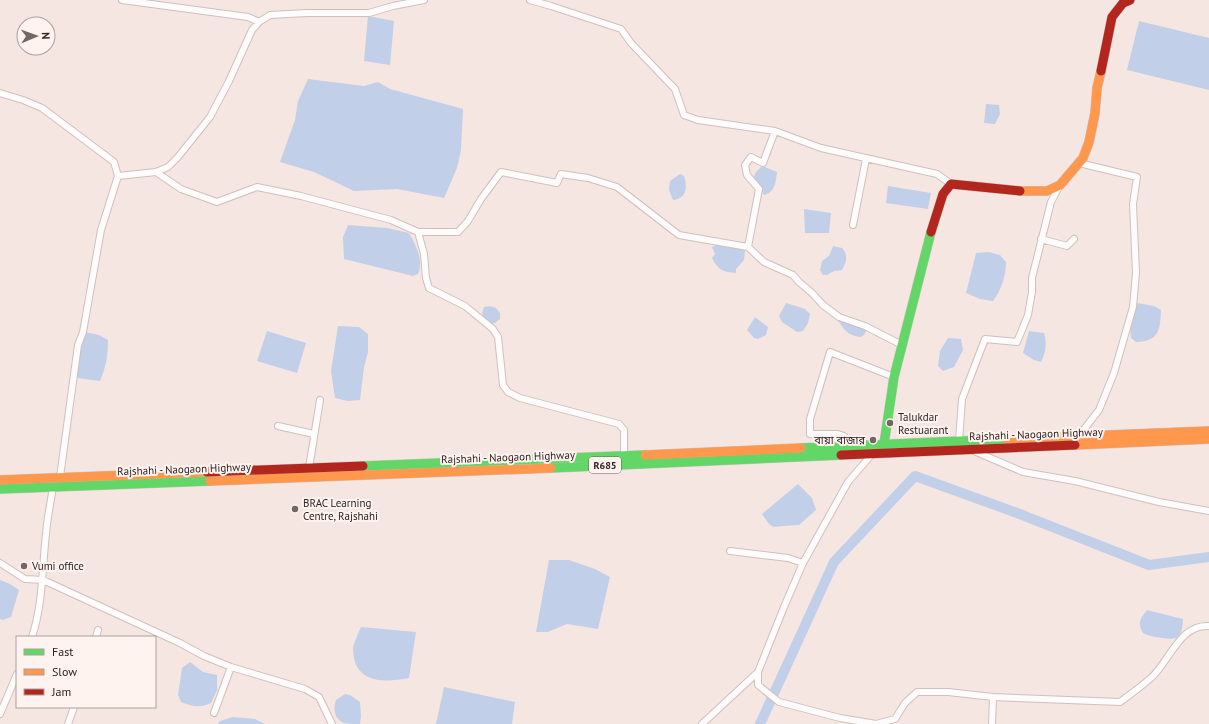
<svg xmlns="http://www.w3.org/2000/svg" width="1209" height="724" font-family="'PT Sans','Noto Sans Bengali',sans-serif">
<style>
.water{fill:#c1cfe9}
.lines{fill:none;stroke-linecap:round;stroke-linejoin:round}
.river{stroke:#c1cfe9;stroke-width:10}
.street-casing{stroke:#cdc1be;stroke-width:8}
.fast-casing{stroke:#cdc1be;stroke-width:10}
.slow-casing{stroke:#cdc1be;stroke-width:10}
.jam-casing{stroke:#cdc1be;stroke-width:10}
.street{stroke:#fefbfb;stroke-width:6}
.fast{stroke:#63d668;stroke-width:9}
.slow{stroke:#ff974d;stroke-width:9}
.jam{stroke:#b3261e;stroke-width:9}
.poi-dot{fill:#736764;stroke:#fff3f0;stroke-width:1.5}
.labels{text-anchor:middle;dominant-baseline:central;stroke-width:4;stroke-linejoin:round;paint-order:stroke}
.shield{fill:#fff3f0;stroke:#6c615e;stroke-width:1}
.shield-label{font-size:10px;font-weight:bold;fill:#2d2320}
.poi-label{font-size:11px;fill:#2d2320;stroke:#fff3f0;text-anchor:start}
.street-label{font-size:11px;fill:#2d2320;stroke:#fff3f0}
</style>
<rect width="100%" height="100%" fill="#f6e6e2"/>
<path class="water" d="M368,16L394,21L390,65L364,61Z
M1139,21L1209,38V90L1127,70Z
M308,79L364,86L378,82L390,89L463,109L461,150L457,168L444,198L397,189L354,191L314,172L280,162L295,120L298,101Z
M986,104L999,105L1000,114L995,124L984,123Z
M762,166L777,172C776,181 775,193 764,195L753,179L756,172Z
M680,174L684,176C688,187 686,199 673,200L669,190L670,181Z
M888,186L931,193L928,209L886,203Z
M804,209L831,213L829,233H805Z
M348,225L387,228L409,233C416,245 424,260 418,274L413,276L344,259L343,237Z
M717,245L737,247L745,250L744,260L736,269V273C723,272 718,270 712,258L715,254L712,247Z
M833,246L842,248C849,256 846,262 842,270L834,271L827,275H823L820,270L822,261L829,256Z
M989,252L1000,255L1006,262C1006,275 1001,291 993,301L980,299L966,293L976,253Z
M786,303L805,309L810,314L808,323L803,331L797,332L782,322L779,316Z
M1137,303L1154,306L1161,310C1160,331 1159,341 1136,342L1131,338L1130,325Z
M490,306L496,308L500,313V319L495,323L491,324L484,318L482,313L484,307Z
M755,317L768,327L766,335L758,339L754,338L747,330Z
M837,318L867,330L864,335L861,337C849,336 843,330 837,318Z
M338,326L359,327L368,334V352L364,367L360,400L348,401L335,398L331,371Z
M267,331L306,343L297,373L257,361Z
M1029,331L1044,333C1047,343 1046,352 1041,362L1034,360L1023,353Z
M85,332L99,335L108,340C108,354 106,368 100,381L77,378L76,368Z
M948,338L961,339L963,350L954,367L943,371L938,366L940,351Z
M798,484L812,498L816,510L799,525L783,526L774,527L769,524L762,514Z
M549,560H569L595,569L610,577L598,629L567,624L548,632H536Z
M0,580L10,584L19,590L11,617L3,620L0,619Z
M1147,610L1183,619C1182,636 1180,641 1162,638C1155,637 1149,636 1143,633C1137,623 1140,619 1147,610Z
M361,627L416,632L409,678C391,681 366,685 356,665C354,660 353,653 353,647C355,641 358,633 361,627Z
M190,662L203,672L217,675V690L211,703C199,708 194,707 181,702L178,695L182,668Z
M444,687L515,702L512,724H436Z
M345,694L350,695L360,702L361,716L360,724C356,724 348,724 344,723C334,719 333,709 336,700Z
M233,717L255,719L265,724H218L220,721Z"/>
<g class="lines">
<path class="river" d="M760,724L834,562L915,476L1017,513L1149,565L1209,557"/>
<g class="street-casing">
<path id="street" d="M122,0L248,17L259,22
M530,0L551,6L621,29L631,43L675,89L684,115L698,120L775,131L821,148L937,174L951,184
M0,93L23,100L42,108L114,162L118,176L101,230L83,332L78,345L60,477
M156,172L181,189L217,202L257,187L301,196L391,220L418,232L424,254L426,278L429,288L465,306L493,329L498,337L503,385L508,392L520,398L619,424L624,430V456
M118,176L156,172L168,167L178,157L210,117L229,81L252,30L259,22L270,15L307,13H369L393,6L424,0
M853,225L866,159
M418,232H458L468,221L481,199L501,172L557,183L561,174L588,178L617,187L679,235L748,247L764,262L793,275L799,282L812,293L823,305L839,317L865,326L902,345
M1041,239L1067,246L1074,239
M748,247L759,189L747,175L745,165L751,157L763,163L775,131
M278,426L314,434
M1078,437L1099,410L1114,373L1133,307L1136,273L1133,204L1137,177L1079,163
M959,441L962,399L985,339L1017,342L1028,315L1032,292V278L1051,202L1060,185
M845,446L844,436L838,434H810V419L830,352L894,377
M974,451L1023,472L1075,481L1159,502L1209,511
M309,468L320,400
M730,551L788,558L803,563
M0,563L25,579L43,580L180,643L204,656L231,667L305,689L319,697L332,724
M32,637C43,604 42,569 46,534C47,518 51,502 53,486
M96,637L98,630
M758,672V685L779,702L840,718L876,724L895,719L905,703L917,692H948L993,697L1120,702C1131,694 1142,686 1152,677C1170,660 1180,624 1209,626
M214,713L231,667
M0,714L17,674
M68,724L74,707
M702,724L758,672L784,607L803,563L848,482L873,453
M992,724L993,697"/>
</g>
<g class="fast-casing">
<path id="fast" d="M884,444L894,377L931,232
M801,448L1007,439
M363,466L645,455
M551,468L841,455
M0,489L210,481"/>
</g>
<g class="slow-casing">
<path id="slow" d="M1020,191H1047L1060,185L1083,158L1089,142L1095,113L1097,88L1101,71
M1007,439L1209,431
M1075,445L1209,439
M645,455L801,448
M0,480L207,472
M210,481L551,468"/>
</g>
<g class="jam-casing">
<path id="jam" d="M1101,71L1112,17L1123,3L1130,0
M931,232L943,194L951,184L1020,191
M841,455L1075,445
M207,472L363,466"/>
</g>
<use href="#street" class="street"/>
<use href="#fast" class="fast"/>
<use href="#slow" class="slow"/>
<use href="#jam" class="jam"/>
</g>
<g class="poi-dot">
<circle cx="890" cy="423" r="4"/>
<circle cx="873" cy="440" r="4"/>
<circle cx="295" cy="509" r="4"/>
<circle cx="24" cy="566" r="4"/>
</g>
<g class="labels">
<rect class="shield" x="589" y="457" width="32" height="16" rx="3"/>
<g class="shield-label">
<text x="605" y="465">R685</text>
</g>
<g class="poi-label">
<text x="898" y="417">Talukdar<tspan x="898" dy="13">Restuarant</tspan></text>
<text x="865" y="440" text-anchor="end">বায়া বাজার</text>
<text x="303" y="503">BRAC Learning<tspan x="303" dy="13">Centre, Rajshahi</tspan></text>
<text x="32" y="566">Vumi office</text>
</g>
<g class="street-label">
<text transform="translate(1036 434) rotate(-2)">Rajshahi - Naogaon Highway</text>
<text transform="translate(508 457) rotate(-2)">Rajshahi - Naogaon Highway</text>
<text transform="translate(184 469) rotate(-2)">Rajshahi - Naogaon Highway</text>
</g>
</g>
<rect x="16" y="636" width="140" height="72" fill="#fff3f0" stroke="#aba09d"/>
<rect x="24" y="649" width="20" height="6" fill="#63d668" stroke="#aba09d"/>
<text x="52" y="656" font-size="12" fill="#2d2320">Fast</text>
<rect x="24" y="669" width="20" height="6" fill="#ff974d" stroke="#aba09d"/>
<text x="52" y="676" font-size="12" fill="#2d2320">Slow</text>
<rect x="24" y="689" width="20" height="6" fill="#b3261e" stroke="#aba09d"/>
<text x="52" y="696" font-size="12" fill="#2d2320">Jam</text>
<g transform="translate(36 36) rotate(88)"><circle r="19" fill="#fff3f0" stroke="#aba09d"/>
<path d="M0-3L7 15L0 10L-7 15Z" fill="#736764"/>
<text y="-6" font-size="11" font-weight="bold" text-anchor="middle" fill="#2d2320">N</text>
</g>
</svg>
